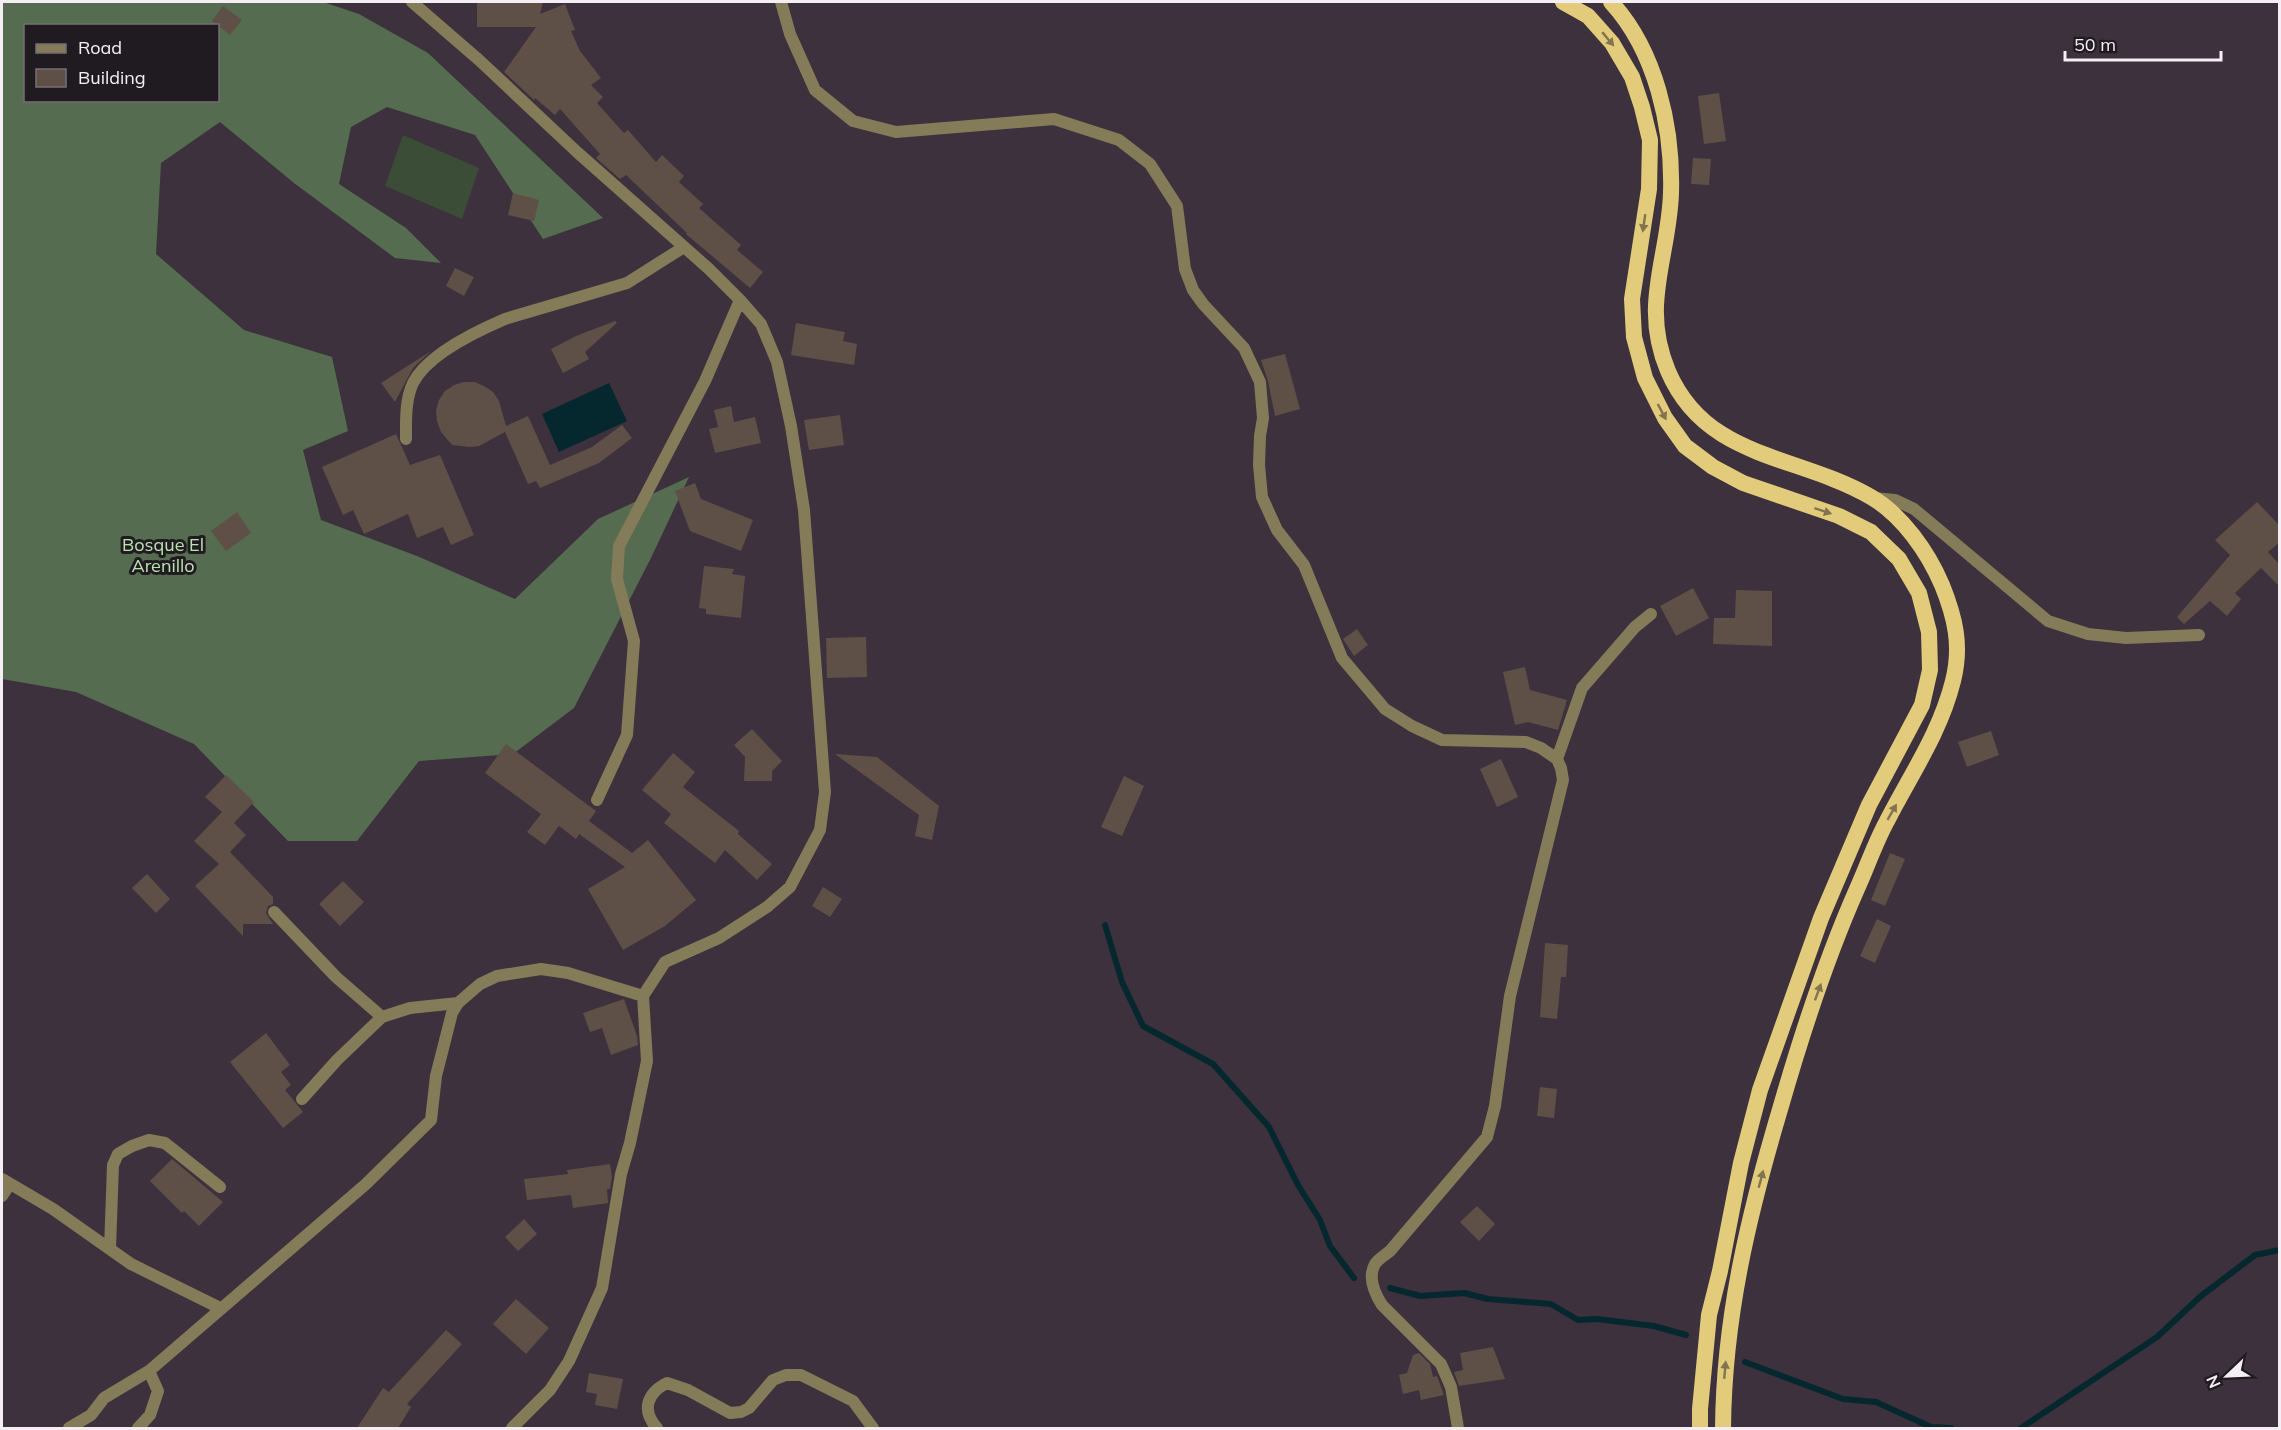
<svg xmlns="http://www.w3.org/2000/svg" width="2281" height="1430" font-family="Mulish,sans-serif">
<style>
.green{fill:#3b4c37}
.forest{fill:#556c50;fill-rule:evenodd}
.water{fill:#04282e}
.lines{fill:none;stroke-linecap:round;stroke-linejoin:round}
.stream{stroke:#04282e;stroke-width:6}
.building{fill:#5f5047}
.service{stroke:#847b59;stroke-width:12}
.minor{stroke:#847b59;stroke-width:12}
.trunk{stroke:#e2cc7c;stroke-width:16}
.oneway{fill:#81744e}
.labels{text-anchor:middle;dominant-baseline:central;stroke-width:6;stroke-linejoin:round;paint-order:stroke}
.park-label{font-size:18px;fill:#bae3b0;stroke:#201b20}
</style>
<rect width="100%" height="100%" fill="#3c313c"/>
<path class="green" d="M403,135L479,168L462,219L385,186Z"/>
<path class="forest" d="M2,2H323L359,14L428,53L603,218L543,239L475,135L387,107L351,127L339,184L406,228L441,263L395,258L294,183L220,122L161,163L156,254L244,330L332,357L348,431L303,450L321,520L417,556L515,599L598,519L689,477L651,558L574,708L513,754L419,761L357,841H288L194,744L76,692L2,679ZM26,26H218V100H26Z"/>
<path class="water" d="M609,383L627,421L559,452L542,414Z"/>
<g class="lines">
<path class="stream" d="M1105,925L1122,982L1143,1026L1213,1064L1269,1127L1298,1185L1320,1220L1330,1246L1354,1278
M1390,1288L1420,1296L1464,1293L1488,1299L1551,1304L1578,1320L1597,1319L1654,1326L1686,1335
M1745,1362L1843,1399L1876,1402L1931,1427L1951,1428
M2021,1428L2157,1337L2201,1296L2255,1255L2280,1250"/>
</g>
<path class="building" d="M477,2H543L540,14L565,4L575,30L571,31L580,51L601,78L591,85L603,97L597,103L624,133L628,130L656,162L662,155L684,176L679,182L703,204L699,208L741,245L737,250L763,272L750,288L686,234L687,233L626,175L620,179L596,158L600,154L560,109L555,115L535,98L534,100L504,72L536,27H477Z
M223,6L242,20L230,35L212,21Z
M1719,93L1726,141L1704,144L1698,96Z
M1693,158L1711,159L1709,185L1691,184Z
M513,193L539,200L534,221L508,215Z
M455,268L474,277L464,296L446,286Z
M615,321L617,323L585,352L589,359L563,373L551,349L576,336Z
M796,323L845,332L843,341L857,344L854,365L791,355Z
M431,351L413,368L395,402L381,383Z
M1285,354L1300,409L1275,416L1268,381L1261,360Z
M464,382H475L484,386L493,392L499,401L506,426L528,416L550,465L592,447L622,425L632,438L599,463L540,488L536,481L528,484L505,432L479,446L469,447L452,445L441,432L437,421L436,410L439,400L445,391L454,385Z
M731,406L734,422L755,417L761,443L715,453L709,429L718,427L714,410Z
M840,415L844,445L809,450L804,420Z
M396,434L410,465L440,455L474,535L451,545L443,527L417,538L408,514L364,534L353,510L343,515L322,467Z
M695,483L701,499L753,520L741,551L690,531L675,491Z
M2257,502L2280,526V542L2268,552L2280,565V587L2261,568L2235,593L2241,599L2227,616L2210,601L2184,624L2177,617L2230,555L2215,540Z
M237,512L251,533L226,551L211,531Z
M704,566L734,569L732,574L745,576L741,618L706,614V609L699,608Z
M1693,588L1709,618L1676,636L1660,606Z
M1736,590L1772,591V646L1713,644L1714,618H1735Z
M1357,629L1368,645L1354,656L1343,639Z
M866,637L867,677L827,678L826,638Z
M1525,667L1530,690L1567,700L1558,730L1528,722L1515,725L1503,672Z
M752,729L782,761L772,771V781H744L745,757L734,745Z
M1991,731L1999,755L1967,767L1958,742Z
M506,744L596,811L589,821L632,853L648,840L696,900L665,926L623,950L588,889L625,867L579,834L576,839L559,826L545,845L527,832L541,814L485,773Z
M673,753L695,772L683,787L739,831L738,834L772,864L757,880L725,850L715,863L664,823L671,814L642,790Z
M835,754L877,757L939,806L932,840L915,836L919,815Z
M1501,759L1518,797L1497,807L1480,769Z
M226,775L254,802L234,823L246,835L230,852L273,897V904L268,906L266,913L273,924H243V936L195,886L219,864L194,841L222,812L205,797Z
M1124,776L1144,786L1122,836L1101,827Z
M1890,853L1905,859L1885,906L1871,900Z
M147,874L170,899L156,913L132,888Z
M343,881L364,902L340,926L319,904Z
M823,887L842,899L830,917L812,906Z
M1877,919L1891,926L1875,963L1860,956Z
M1545,943L1568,945L1566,977H1561L1557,1019L1540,1017Z
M624,999L637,1036L638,1045L611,1055L602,1028L590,1032L583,1013Z
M266,1033L290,1065L281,1072L291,1085L285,1090L303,1112L283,1128L230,1062Z
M1540,1087L1557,1089L1554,1118L1537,1116Z
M172,1159L223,1202L199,1226L184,1211L182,1213L150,1181Z
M610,1164L612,1177L610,1189H607L608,1203L573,1208L571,1195L527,1200L524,1179L568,1174L567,1170Z
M1477,1206L1495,1224L1479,1241L1460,1222Z
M524,1219L537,1234L518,1251L505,1237Z
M516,1299L549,1328L526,1354L493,1324Z
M446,1330L462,1344L407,1404L411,1407L398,1428H357L383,1388L389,1392Z
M1493,1347L1505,1379L1459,1386L1454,1372L1463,1370L1460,1353Z
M1419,1353L1430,1364L1433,1377L1437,1376L1444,1395L1421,1400L1419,1390L1403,1394L1399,1375L1407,1373L1413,1355Z
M589,1373L623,1379L617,1409L595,1405L597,1394L586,1392Z"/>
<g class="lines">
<path class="service" d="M406,439C406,421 405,400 413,383C427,355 477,331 505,319L627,283L684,247
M274,912L336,977L382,1017L410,1008L458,1003
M302,1099L337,1060L382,1017
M2,1179L53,1209L131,1264L220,1308
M2,1196L10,1184
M110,1249L113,1165L118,1154L132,1146L149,1140L165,1143L220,1187"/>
<path class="minor" d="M412,2L479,60L577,152L709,269L740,300L761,324L777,362L791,426L804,510L825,792L820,830L790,887L767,907L719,938L665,962L643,996L647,1061L630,1143L621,1174L602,1288L569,1361L550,1390L512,1428
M781,2L790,34L815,90L853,121L896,132L1054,119L1119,140L1150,164L1177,206L1185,269L1193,290L1203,304L1244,348L1260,382L1263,418L1260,436L1259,465L1262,497L1277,530L1304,565L1342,658L1385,709L1412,726L1442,740L1526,742L1541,748L1557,759L1561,768L1563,780L1510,996L1495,1106L1487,1137L1390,1251C1385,1255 1378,1259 1375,1264C1367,1278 1375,1294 1382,1305L1441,1364L1451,1387L1458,1428
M1874,498L1895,500L1914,509L2048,621L2088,634L2126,638L2199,635
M1557,759L1582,688L1635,627L1651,614
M597,800L627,735L634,641L617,579L619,546L705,381L740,300
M69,1428L91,1415L104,1398L149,1371L366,1184L431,1120L436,1076L452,1013L458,1003L480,984L497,976L541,969L568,973L643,996
M138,1428L150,1415L158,1391L149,1371
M657,1428C641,1410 647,1393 667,1383L688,1390L730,1413L741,1412L749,1408L773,1380L786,1375H801L853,1401L873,1428"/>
<path class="trunk" d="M1563,2L1588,16L1612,43L1632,77L1642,107L1650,140L1649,189L1632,299L1634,337L1645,378L1665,418L1685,446L1713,467L1743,483L1839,516L1871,532L1899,559L1919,593L1929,632L1930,670L1922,705L1869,805L1821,918L1760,1090L1741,1163L1720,1271L1709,1315L1700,1409V1428
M1611,2C1656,51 1673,127 1671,193C1669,257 1640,305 1668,371C1706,460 1797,454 1871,497C1902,515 1928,552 1942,585C1955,617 1962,646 1953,681C1940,733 1911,774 1887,821C1875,843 1867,867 1857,889C1826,959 1802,1033 1781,1106C1749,1213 1724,1316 1723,1428"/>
</g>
<defs><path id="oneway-solid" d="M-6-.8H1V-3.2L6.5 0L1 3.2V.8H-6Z" transform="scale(1.5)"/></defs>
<g class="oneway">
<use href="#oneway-solid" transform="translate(1608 39) rotate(50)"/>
<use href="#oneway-solid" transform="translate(1644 223) rotate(98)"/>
<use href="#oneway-solid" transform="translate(1662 412) rotate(62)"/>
<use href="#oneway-solid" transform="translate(1823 511) rotate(18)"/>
<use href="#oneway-solid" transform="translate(1892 812) rotate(-60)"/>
<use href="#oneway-solid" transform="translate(1818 992) rotate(-70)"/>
<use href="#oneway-solid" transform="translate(1761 1179) rotate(-75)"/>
<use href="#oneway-solid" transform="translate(1725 1370) rotate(-85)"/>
</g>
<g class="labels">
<g class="park-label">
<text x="163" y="544">Bosque El<tspan x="163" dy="21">Arenillo</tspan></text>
</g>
</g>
<rect width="2281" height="1430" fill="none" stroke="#f5eef5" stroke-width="6"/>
<rect x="24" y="24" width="195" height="78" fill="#201b20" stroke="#756f75" stroke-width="1.5"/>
<rect x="36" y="44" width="30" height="9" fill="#847b59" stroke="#756f75" stroke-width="1.5"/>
<text x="78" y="54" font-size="18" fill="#f5eef5">Road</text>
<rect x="36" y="69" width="30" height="18" fill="#5f5047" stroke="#756f75" stroke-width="1.5"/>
<text x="78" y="84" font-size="18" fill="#f5eef5">Building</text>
<g transform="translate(2227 1376) rotate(247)" stroke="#201b20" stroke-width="4.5" paint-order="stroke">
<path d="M0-4.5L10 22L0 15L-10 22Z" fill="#f5eef5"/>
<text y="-9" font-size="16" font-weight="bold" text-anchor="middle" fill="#f5eef5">N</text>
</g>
<path d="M2065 51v9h156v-9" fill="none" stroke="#f5eef5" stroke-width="3"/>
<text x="2074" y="51" font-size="18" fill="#f5eef5" stroke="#201b20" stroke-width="4.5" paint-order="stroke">50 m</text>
</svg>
